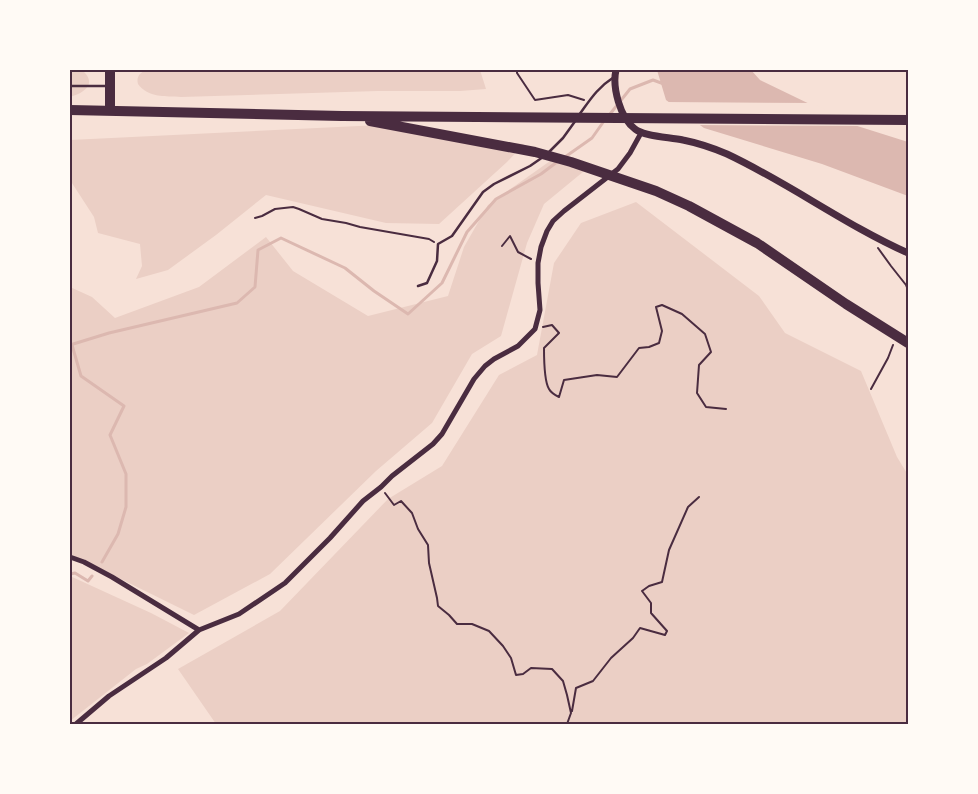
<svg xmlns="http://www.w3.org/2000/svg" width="978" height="794" font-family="Montserrat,sans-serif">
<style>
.green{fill:#ebcfc5}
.water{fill:#dcb8b0}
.pier{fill:#f7e1d7}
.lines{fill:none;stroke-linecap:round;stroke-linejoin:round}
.stream{stroke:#dcb8b0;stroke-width:3}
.path{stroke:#4a2c40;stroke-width:2}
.service{stroke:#4a2c40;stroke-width:2.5}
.minor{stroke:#4a2c40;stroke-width:5}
.tertiary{stroke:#4a2c40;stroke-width:7}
.motorway{stroke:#4a2c40;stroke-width:10}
.neatline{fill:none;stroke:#4a2c40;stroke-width:2}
</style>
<rect width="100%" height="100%" fill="#f7e1d7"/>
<path class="green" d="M70,70H82C98,84 84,93 70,97Z
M147,70H480L486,89L460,91H378L181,97C166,96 148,98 138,84C136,77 140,72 147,70Z
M380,125L486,141L524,144L507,162L439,224L386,223L266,195L216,235L168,270L136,279L142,266L140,244L98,233L94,217L70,180V140Z
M560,154L589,167L544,204L527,243L501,336L472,354L432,423L376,471L270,574L194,615L70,554V287L92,297L115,318L199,287L266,237L293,271L368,316L448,296L464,247L488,205Z
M636,202L759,296L785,333L861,371L897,457L908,475V724H216L178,669L280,611L388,499L442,466L499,375L537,355L554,263L581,223Z
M70,576L151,613L189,633L147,664L136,669L70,721Z"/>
<path class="water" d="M657,70H751L760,80L851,124L908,142V196L822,164L704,128L666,100Z"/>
<path class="pier" d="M664,102L812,103L852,122L864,126L696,125Z"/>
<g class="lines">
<path class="stream" d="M610,114L630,89L653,80L664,84
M565,157L592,138L604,121
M70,345L109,333L237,303L255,287L258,250L281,238L345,268L374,291L408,314L442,283L467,232L496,199L541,174L557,162
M72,345L81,376L124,406L110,435L126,474V507L118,534L102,562
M70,574L75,573L88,581L92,576"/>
<path class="path" d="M517,70V73L535,100L568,95L584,100
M255,218L262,216L275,209L293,207L299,209L322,219L346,223L360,227L429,239L434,242
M502,246L510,236L518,252L531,259
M878,248L891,266L906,285L908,290
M907,309L908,305
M543,327L552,325L559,333L544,348C544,358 544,381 549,389C551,393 555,395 559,397L564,380L597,375L617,377L639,348L649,347L659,343L662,331L656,307L662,305L682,314L705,334L711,352L699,365L697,393L706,407L726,409
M871,389L888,358L893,345
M385,493L394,505L401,501L412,513L418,529L428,545L429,563L437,598L438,606L449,615L457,624H472L489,631L503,646L511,658L516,675L523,674L531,668L552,669L563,681L567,695L571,713L567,724
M572,711L576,688L593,681L611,658L633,638L640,628L665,635L667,631L651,613V603L642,591L649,586L662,582L669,550L688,507L699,497"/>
<path class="service" d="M70,86H106
M579,115C590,100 597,88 614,77
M549,152L563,138L576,120
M418,286L427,283L437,261L438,244L452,236L483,192L494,184L530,166L543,157"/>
<path class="minor" d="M70,557L84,562L112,577L199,630
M76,724L109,696L166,658L199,630L239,614L285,583L330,538L363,501L381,487L392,476L433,444L442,434L474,379L485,366L494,359L518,346L535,329L540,310L538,283V263L541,247L547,231L553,221L564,211L618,169L630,153L641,133"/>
<path class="tertiary" d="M616,70C612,87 620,118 635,129C645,137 670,137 683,140C698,143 713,148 727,154C789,183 845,225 908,253"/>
<path class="motorway" d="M110,70V111
M70,110L342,116L908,120
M370,121L535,152L571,162L656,191L689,206L757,243L846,304L908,343"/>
</g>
<rect width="978" height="794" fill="none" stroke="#fffaf5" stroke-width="142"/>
<rect x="71" y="71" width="836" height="652" class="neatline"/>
</svg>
